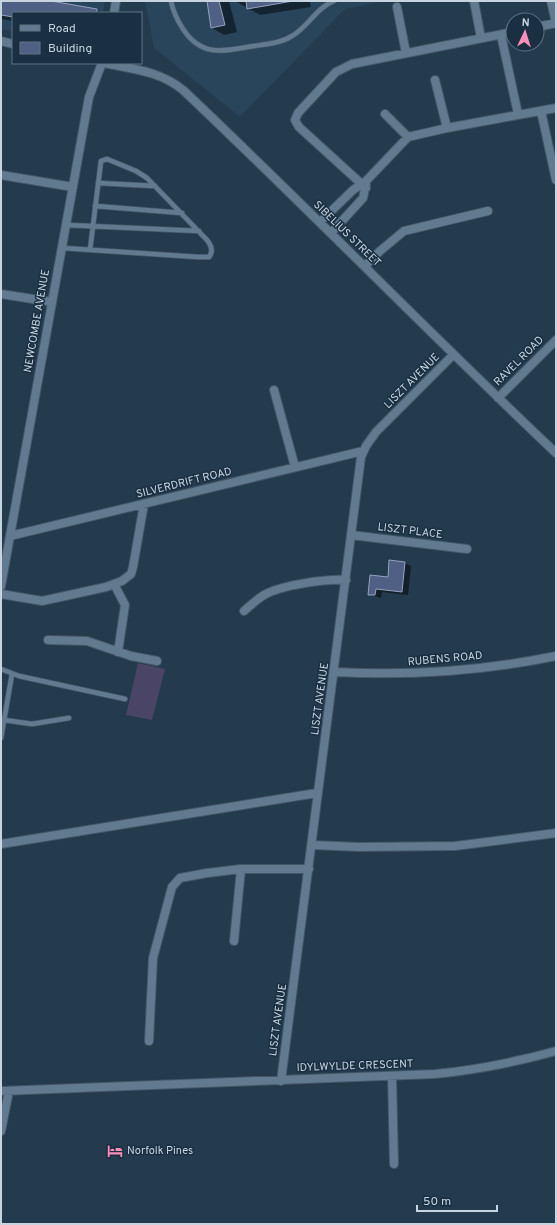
<svg xmlns="http://www.w3.org/2000/svg" width="557" height="1225" font-family="Overpass,sans-serif">
<style>
.built{fill:#28455c}
.green{fill:#4a4567}
.shadow{fill:#0007}
.building{fill:#505f84;stroke:#96a2bf}
.lines{fill:none;stroke-linecap:round;stroke-linejoin:round}
.lane-casing{stroke:#435767;stroke-width:6}
.street-casing{stroke:#435767;stroke-width:10}
.lane{stroke:#627a90;stroke-width:4.5}
.street{stroke:#627a90;stroke-width:8}
.labels{text-anchor:middle;dominant-baseline:central;stroke-width:3;stroke-linejoin:round;paint-order:stroke}
.street-label{font-size:11px;fill:#c7d4e0;stroke:#1a3042}
.poi-label{font-size:11px;fill:#c7d4e0;stroke:#1a3042;text-anchor:start}
</style>
<rect width="100%" height="100%" fill="#243a4d"/>
<path class="built" d="M1,1H105L103,13H13V31L1,29Z
M145,1H384L345,9L240,117L154,48Z"/>
<path class="green" d="M138,663L165,669L152,720L126,715Z"/>
<path class="shadow" d="M1,1H44L97,10L103,13H13V21L1,19Z
M208,1H229L237,32L224,35L212,28Z
M235,1H310L311,7L260,15Z
M405,563L411,566L408,595L382,592L381,598L369,594Z"/>
<path class="building" d="M1,1H51L97,9V13H13V17L1,15Z
M207,1H219L225,25L211,28Z
M246,1H293L247,9Z
M389,560L405,562L402,592L376,589L375,595H368L370,575L388,577Z"/>
<g class="lines">
<g class="lane-casing">
<path id="lane" d="M171,1C173,11 177,20 183,29C202,58 224,51 254,46C267,44 281,43 292,36C308,27 316,8 334,1
M98,183L155,186
M95,206L182,213
M66,225L199,231
M62,248L198,257H209C214,251 211,245 207,240L147,178L136,171L107,159L101,161L90,250
M1,669L19,676L125,699
M4,720L32,724L69,718
M1,738L12,674"/>
</g>
<g class="street-casing">
<path id="street" d="M474,1L481,38
M551,1L556,23
M397,7L406,53
M114,13L116,1
M537,27L556,23
M501,35L518,114
M1,41L13,44
M104,63C132,69 160,71 183,90C309,209 430,334 556,453
M435,80L447,128
M541,111L556,180
M385,114L408,137
M1,175L73,187
M366,188L299,127L295,120L298,113L336,72L352,64L513,32
M320,222L353,190L366,181L408,137L447,128L556,108
M331,233L363,198L366,184
M365,266L380,251L404,231L488,211
M1,294L52,302
M274,390L295,467
M498,398L556,340
M351,535L467,549
M10,536L363,451
M114,584L125,605L118,652
M1,586L89,97L102,63
M1,594L42,601L106,587L122,581L131,574L133,567L144,504
M244,611C250,606 257,599 264,595C281,585 325,579 346,580
M48,640L87,641L131,656L157,661
M335,672C409,676 483,671 556,656
M1,844L317,793
M312,845L359,847L455,846L556,833
M234,941L241,869
M149,1041L153,958L172,887L180,878L207,873L241,869H309
M392,1076L394,1164
M281,1081L361,457L366,446L376,432L453,355
M1,1091L435,1074C477,1070 516,1062 556,1051
M1,1131L9,1091"/>
</g>
<use href="#lane" class="lane"/>
<use href="#street" class="street"/>
</g>
<defs>
<g id="hotel-bare" transform="scale(1.2)"><path d="M-6-4.5h1.5V1H6V5H4.5V3h-9V5H-6ZM-4 0a1.8 1.8 0 1 1 3.6 0ZM.5 0V-2.5h3Q6-2.5 6 0Z" fill="#ff8eba" stroke="#1a3042" stroke-width="2.5" paint-order="stroke"/></g>
</defs>
<g fill-rule="evenodd">
<use href="#hotel-bare" x="115" y="1151"/>
</g>
<g class="labels">
<g class="street-label">
<text transform="translate(347 234) rotate(44)">SIBELIUS STREET</text>
<text transform="translate(37 321) rotate(-80)">NEWCOMBE AVENUE</text>
<text transform="translate(519 361) rotate(-45)">RAVEL ROAD</text>
<text transform="translate(412 381) rotate(-45)">LISZT AVENUE</text>
<text transform="translate(184 483) rotate(-14)">SILVERDRIFT ROAD</text>
<text transform="translate(410 531) rotate(7)">LISZT PLACE</text>
<text transform="translate(445 659) rotate(-5)">RUBENS ROAD</text>
<text transform="translate(320 699) rotate(-82)">LISZT AVENUE</text>
<text transform="translate(278 1020) rotate(-82)">LISZT AVENUE</text>
<text transform="translate(355 1066) rotate(-2)">IDYLWYLDE CRESCENT</text>
</g>
<g class="poi-label">
<text x="127" y="1151">Norfolk Pines</text>
</g>
</g>
<rect width="557" height="1225" fill="none" stroke="#c7d4e0" stroke-width="4"/>
<rect x="12" y="12" width="130" height="52" fill="#1a3042" stroke="#5f7281"/>
<rect x="20" y="25" width="20" height="6" fill="#627a90" stroke="#5f7281"/>
<text x="48" y="32" font-size="12" fill="#c7d4e0">Road</text>
<rect x="20" y="42" width="20" height="12" fill="#505f84" stroke="#5f7281"/>
<text x="48" y="52" font-size="12" fill="#c7d4e0">Building</text>
<g transform="translate(525 32) rotate(4)"><circle r="19" fill="#1a3042" stroke="#5f7281"/>
<path d="M0-3L7 15L0 10L-7 15Z" fill="#ff8eba"/>
<text y="-6" font-size="11" font-weight="bold" text-anchor="middle" fill="#c7d4e0">N</text>
</g>
<path d="M417 1205v6h80v-6" fill="none" stroke="#c7d4e0" stroke-width="2"/>
<text x="423" y="1205" font-size="12" fill="#c7d4e0" stroke="#1a3042" stroke-width="3" paint-order="stroke">50 m</text>
</svg>
